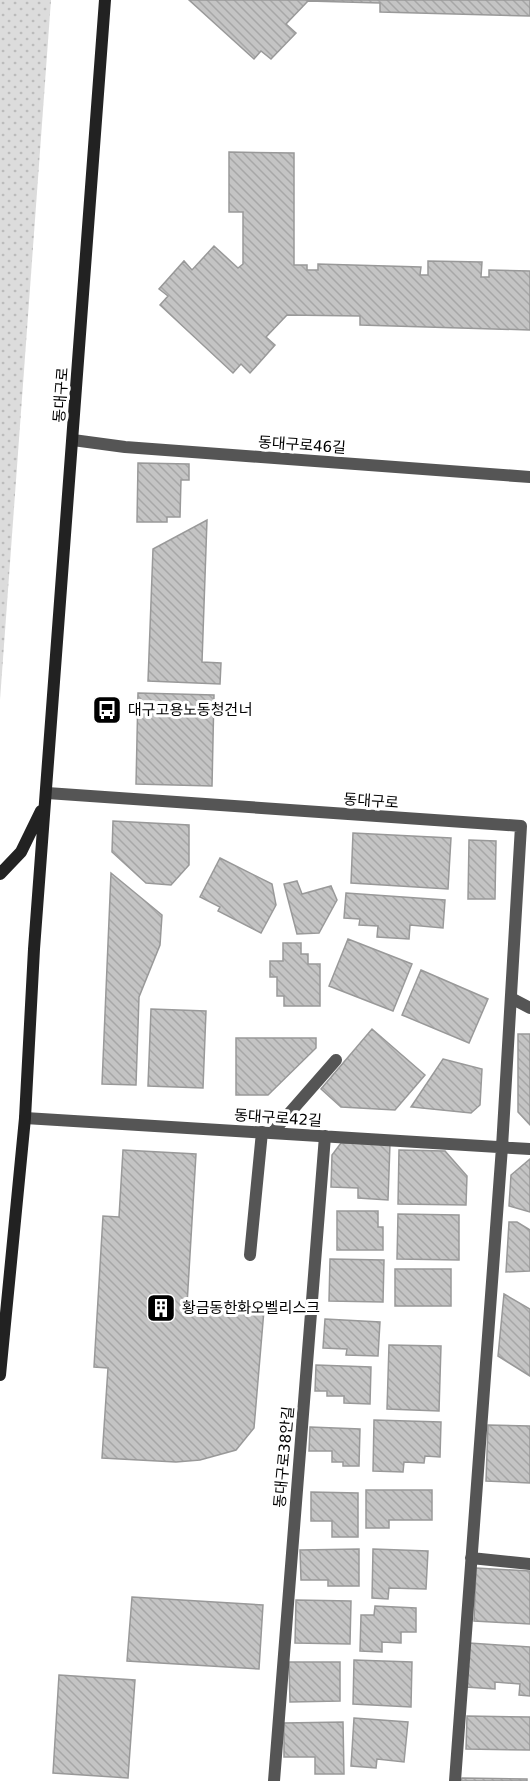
<svg xmlns="http://www.w3.org/2000/svg" width="530" height="1781" font-family="'DejaVu Sans','Noto Sans KR',sans-serif">
<style>
.garden{fill:url(#garden-dots)}
.building{fill:url(#building-back-hatch);stroke:#999;stroke-width:1.5}
.lines{fill:none;stroke-linecap:round;stroke-linejoin:round}
.lane{stroke:#555;stroke-width:12}
.street{stroke:#555;stroke-width:12}
.secondary{stroke:#222;stroke-width:12}
.labels{text-anchor:middle;dominant-baseline:central;stroke-width:6;stroke-linejoin:round;paint-order:stroke}
.street-label{font-size:15px;fill:#000;stroke:#fff}
.poi-label{font-size:15px;fill:#000;stroke:#fff;text-anchor:start}
</style>
<defs>
<pattern id="garden-dots" width="8" height="8" patternUnits="userSpaceOnUse" patternTransform="scale(1.5)"><rect width="8" height="8" fill="#dcdcdc"/><path d="M2 2h.1M6 6h.1" fill="none" stroke="#bbb" stroke-width="1.8" stroke-linecap="round"/></pattern>
<pattern id="building-back-hatch" width="6" height="6" patternUnits="userSpaceOnUse" patternTransform="scale(1.5)"><rect width="6" height="6" fill="#c4c4c4"/><path d="M-1 5l2 2M0 0l6 6M5-1l2 2" fill="none" stroke="#a7a7a7"/></pattern>
</defs>
<rect width="100%" height="100%" fill="#fff"/>
<path class="garden" d="M0,0H51L0,700Z"/>
<path class="building" d="M189,0H530V16L380,12V3L308,1L286,24L296,33L271,59L261,51L254,59Z
M229,152L294,153V265H307V270H318V264L421,267L420,275H428V261L482,262L481,277H489V270L530,271V330L360,325V316L287,315L266,337L275,345L250,373L241,364L233,373L160,305L168,296L159,289L184,261L192,270L214,246L238,268L243,264V212H229Z
M138,463L189,464V480H181L180,517H167V522H137Z
M207,520L202,662L221,663L220,684L148,681L153,549Z
M138,693L214,695L212,786L136,784Z
M113,821L189,825V865L171,885L146,883L112,852Z
M353,833L451,838L448,889L351,883Z
M469,840L496,841L495,899H468Z
M220,858L272,884L276,905L261,933L218,911L220,907L200,897Z
M111,873L162,915L160,945L139,997L136,1085L102,1084Z
M297,881L302,894L331,886L337,900L319,933L297,934L284,884Z
M346,893L445,900L443,928L410,925L409,939L377,937L378,926L359,925L360,919L344,918Z
M348,939L412,964L393,1011L329,986Z
M283,943H301V954H308V964H320V1006H284V996H277V977H270V961H283Z
M421,970L488,999L469,1043L402,1015Z
M151,1009L206,1011L203,1088L148,1086Z
M372,1029L425,1075L395,1110L341,1107L321,1089Z
M518,1034H530V1125L518,1112Z
M236,1038H316V1048L268,1095H236Z
M443,1059L482,1069L480,1105L471,1113L411,1107Z
M341,1143L390,1144L388,1200L358,1198V1188L331,1187L332,1155Z
M123,1150L196,1154L187,1305L264,1310L254,1428L236,1450L200,1460L176,1462L102,1458L108,1368L94,1367L103,1216L119,1217Z
M399,1150L445,1151L467,1176L466,1205L398,1204Z
M530,1159V1212L509,1206L511,1175Z
M337,1211H378V1227H383V1250H337Z
M398,1214L459,1215V1260L397,1259Z
M509,1222H517L530,1230V1271L506,1272Z
M330,1259L384,1260L383,1302L329,1301Z
M395,1269H451V1306H395Z
M504,1294L530,1309V1376L498,1356Z
M325,1319L380,1322L378,1356L346,1355L347,1349L323,1348Z
M389,1345L441,1346L439,1411L387,1409Z
M316,1365L371,1367L370,1404L344,1403V1396H327V1391H315Z
M374,1420L441,1422L440,1457L425,1456L424,1463L404,1462L403,1472L373,1471Z
M488,1425L530,1426V1483L486,1481Z
M310,1427L360,1429L359,1466H343V1462H332V1451H309Z
M366,1490H432V1520H389V1528H366Z
M311,1492L358,1493V1537H332V1521H311Z
M359,1549V1586H328V1580H301L300,1550Z
M373,1549L428,1551L426,1589L389,1588L388,1599L372,1598Z
M476,1568L530,1571V1624L474,1621Z
M132,1597L263,1605L259,1669L127,1661Z
M296,1600L351,1601L350,1644L295,1643Z
M375,1606L416,1608V1632H401V1643L382,1642V1652L360,1651L361,1615H374Z
M469,1643L530,1647V1696L519,1695L520,1684L495,1682V1689L466,1687Z
M354,1660L412,1662L411,1707L353,1704Z
M289,1662H340V1701L290,1702Z
M59,1675L135,1680L128,1778L53,1773Z
M467,1716L530,1717V1750L466,1749Z
M354,1718L408,1722L404,1762L377,1759L376,1768L351,1766Z
M343,1722L344,1774H315V1757H284V1723Z
M462,1778L527,1779V1781H461Z"/>
<g class="lines">
<path class="lane" d="M250,1255L262,1132"/>
<path class="street" d="M73,440L125,447L530,477
M47,793L521,826L502,1147L455,1781
M511,998L530,1008
M25,1118L530,1149
M272,1133L336,1060
M471,1558L530,1564
M274,1781L325,1136"/>
<path class="secondary" d="M0,874L21,852L41,811
M0,1375L25,1118L34,949L105,0"/>
</g>
<defs>
<g id="bus-square" transform="scale(1.5)"><rect x="-9" y="-9" width="18" height="18" rx="4" fill="#000" stroke="#fff"/><path d="M-5-6H5V4H4V6H2V4H-2V6H-4V4H-5ZM-3.5-4V0h7V-4ZM-3.5 1.2v1.5H-2V1.2ZM2 1.2v1.5H3.5V1.2Z" fill="#fff"/></g>
<g id="building-square" transform="scale(1.5)"><rect x="-9" y="-9" width="18" height="18" rx="4" fill="#000" stroke="#fff"/><path d="M-4-6H4V6H1V3H-1V6H-4ZM-2.5-4.3h1.7v1.8h-1.7ZM.8-4.3h1.7v1.8H.8ZM-2.5-1h1.7V.8h-1.7ZM.8-1h1.7V.8H.8Z" fill="#fff"/></g>
</defs>
<g fill-rule="evenodd">
<use href="#bus-square" x="107" y="710"/>
<use href="#building-square" x="161" y="1308"/>
</g>
<g class="labels">
<g class="street-label">
<text transform="translate(61 395) rotate(-86)">동대구로</text>
<text transform="translate(302 445) rotate(4)">동대구로46길</text>
<text transform="translate(371 801) rotate(4)">동대구로</text>
<text transform="translate(278 1118) rotate(4)">동대구로42길</text>
<text transform="translate(284 1457) rotate(-85)">동대구로38안길</text>
</g>
<g class="poi-label">
<text x="128" y="710">대구고용노동청건너</text>
<text x="182" y="1308">황금동한화오벨리스크</text>
</g>
</g>
</svg>
